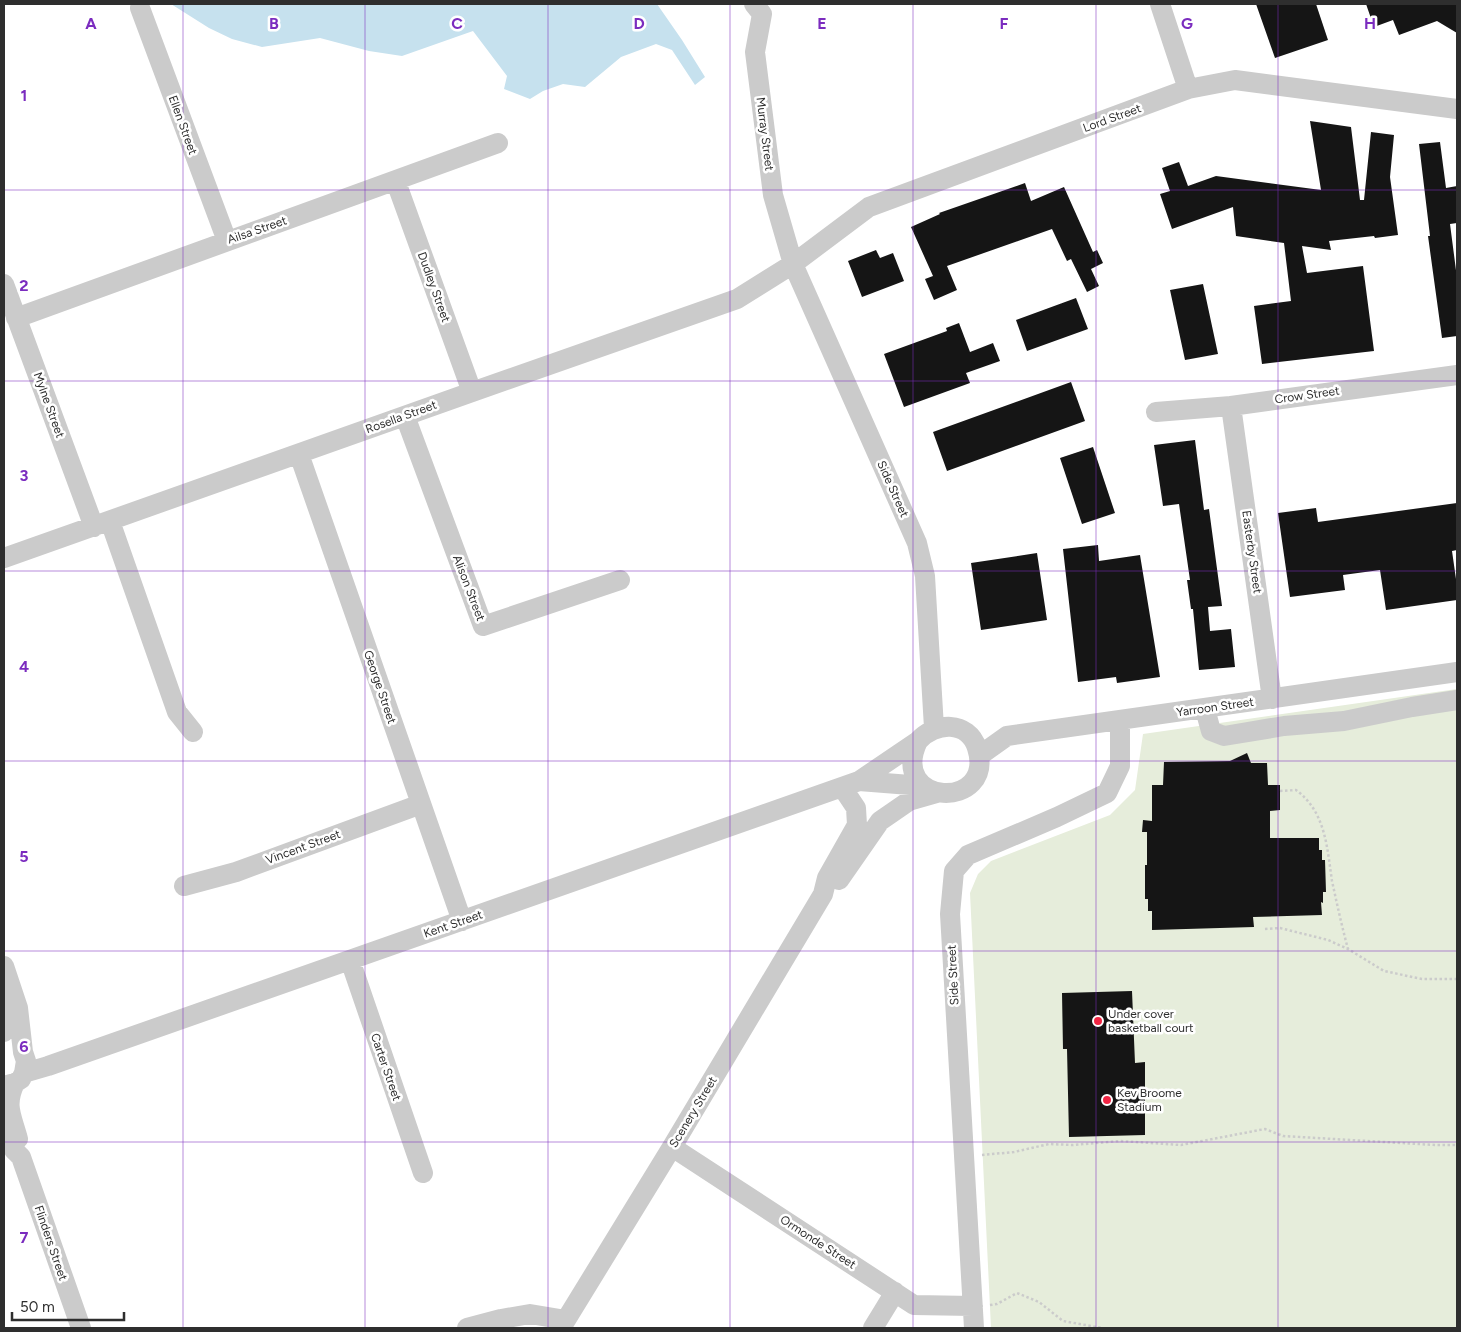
<svg xmlns="http://www.w3.org/2000/svg" width="1461" height="1332" font-family="Figtree,sans-serif">
<style>
.green{fill:#e6eddb}
.water{fill:#c6e1ee}
.building{fill:#151515}
.lines{fill:none;stroke-linecap:round;stroke-linejoin:round}
.path{stroke:#cbcbcb;stroke-width:2.5;stroke-dasharray:2.5 2.5;stroke-linecap:butt}
.minor{stroke:#cbcbcb;stroke-width:20}
.grid{fill:none;stroke:#7b2cbf;stroke-width:1;stroke-opacity:0.55}
.poi-dot{fill:#f12544;stroke:#fff;stroke-width:2}
.labels{text-anchor:middle;dominant-baseline:central;stroke-width:5;stroke-linejoin:round;paint-order:stroke}
.street-label{font-size:12px;fill:#2e2e2e;stroke:#fff}
.poi-label{font-size:12px;fill:#2e2e2e;stroke:#fff;text-anchor:start}
.grid-label{font-size:16px;text-anchor:middle;font-weight:bold;fill:#7b2cbf;stroke:#fff;stroke-width:5;stroke-linejoin:round;paint-order:stroke}
</style>
<rect width="100%" height="100%" fill="#fff"/>
<path class="green" d="M1457,689V1328H991L970,893L978,874L991,861L1110,815L1135,790L1143,734Z"/>
<path class="water" d="M171,4H657L682,40L705,77L695,85L672,50L656,44L621,57L585,87L563,84L543,91L530,99L504,89L507,76L473,31L402,56L369,51L320,38L262,47L232,39L209,28Z"/>
<path class="building" d="M1256,4H1316L1328,40L1275,58Z
M1366,4H1457V33L1437,21L1399,35L1393,20L1374,27Z
M1310,121L1351,127L1360,200H1364L1371,132L1394,135L1390,177L1398,235L1375,238L1374,236L1329,241L1331,250L1302,246L1307,273L1363,266L1374,351L1262,364L1254,306L1291,301L1284,243L1236,236L1233,207L1172,229L1160,194L1170,191L1162,168L1179,162L1188,186L1216,176L1321,190Z
M1440,142L1446,188L1457,186V223L1450,224L1457,278V336L1442,338L1428,236H1430L1419,144Z
M1025,183L1031,201L1064,187L1093,252L1097,250L1103,263L1091,269L1099,286L1087,292L1071,259L1067,261L1052,229L947,266L957,290L934,300L925,279L933,276L911,227L940,214L939,213Z
M876,250L880,258L893,253L904,281L862,297L848,261Z
M1203,284L1218,354L1185,360L1170,290Z
M1076,298L1088,329L1027,351L1016,320Z
M959,323L970,352L993,343L1000,361L966,373L970,383L904,407L884,354L947,331L946,328Z
M1071,382L1085,421L947,471L933,432Z
M1195,440L1204,510L1209,509L1222,606L1208,607L1210,631L1231,629L1235,667L1199,670L1193,609H1191L1187,580H1190L1179,504L1163,506L1154,445Z
M1093,447L1115,513L1082,524L1060,458Z
M1457,503V550L1452,551L1457,586V600L1386,610L1380,570L1343,575L1345,590L1290,597L1278,513L1316,508L1318,522Z
M1098,545L1099,561L1140,555L1160,677L1117,683L1116,677L1078,682L1063,549Z
M1037,553L1047,620L981,630L971,563Z
M1247,753L1251,763H1267L1268,785H1280V810L1270,811V838H1319V850H1322V860H1325L1326,892H1323V903L1321,902L1322,915L1253,917L1254,927L1152,930V911H1148V899H1145V865H1147V832H1142L1143,820L1152,821V785H1163L1164,762L1230,761Z
M1132,991L1135,1063L1145,1062V1135L1069,1137L1067,1049H1063L1062,993Z"/>
<g class="lines">
<path class="path" d="M1280,791L1296,790C1326,812 1327,848 1332,881C1337,904 1342,927 1348,949
M1265,929L1280,928L1328,940L1348,949L1384,971L1422,979H1457
M982,1155L1014,1152L1049,1144L1073,1145L1120,1141L1181,1145L1265,1129L1283,1136L1435,1145H1457
M990,1305L997,1304L1017,1293L1039,1302L1063,1321L1102,1328"/>
<path class="minor" d="M754,4L762,14L755,52L773,195L793,264L917,543L925,576L934,728
M1160,4L1188,89
M140,8L227,241
M396,182L472,392
M4,284L94,527
M16,318L498,143
M1231,406L1272,699
M1156,412L1231,406L1457,375
M405,416L483,626L620,580
M299,454L462,921
M110,521L177,712L193,732
M4,558L472,392L737,299L793,264L869,207L1188,89L1235,80L1457,109
M1205,709L1211,731L1224,736L1284,726L1344,721L1412,707L1457,700
M979,756L1007,736L1457,672
M859,781L923,786
M839,880L880,821L909,801L937,793
M184,886L236,872L421,804
M350,960L423,1173
M4,966L18,1008L23,1052L26,1061L24,1073L21,1079L15,1083L4,1086
M4,1032L7,1016L6,1000
M24,1073L48,1066L859,781L918,741C935,722 968,720 977,748C997,811 887,807 918,741
M15,1083C4,1106 12,1116 18,1139
M4,1125L14,1150L21,1157L81,1328
M672,1147L914,1305L973,1306
M467,1328L501,1319L530,1314L566,1320
M561,1328L672,1147L823,894L827,878L857,825L856,808L842,787
M873,1328L895,1292
M974,1328L950,914L954,871L968,855L1057,817L1107,793L1120,766V721"/>
</g>
<path class="grid" d="M183,4V1328M365,4V1328M548,4V1328M730,4V1328M913,4V1328M1096,4V1328M1278,4V1328M4,190H1457M4,381H1457M4,571H1457M4,761H1457M4,951H1457M4,1142H1457"/>
<g class="poi-dot">
<circle cx="1098" cy="1021" r="5"/>
<circle cx="1107" cy="1100" r="5"/>
</g>
<g class="labels">
<g class="street-label">
<text transform="translate(1112 118) rotate(-20)">Lord Street</text>
<text transform="translate(183 125) rotate(70)">Ellen Street</text>
<text transform="translate(765 134) rotate(83)">Murray Street</text>
<text transform="translate(257 230) rotate(-19)">Ailsa Street</text>
<text transform="translate(434 287) rotate(70)">Dudley Street</text>
<text transform="translate(1307 395) rotate(-8)">Crow Street</text>
<text transform="translate(49 405) rotate(70)">Mylne Street</text>
<text transform="translate(401 417) rotate(-20)">Rosella Street</text>
<text transform="translate(893 489) rotate(66)">Side Street</text>
<text transform="translate(1252 552) rotate(82)">Easterby Street</text>
<text transform="translate(469 588) rotate(69)">Alison Street</text>
<text transform="translate(380 687) rotate(71)">George Street</text>
<text transform="translate(1215 707) rotate(-8)">Yarroon Street</text>
<text transform="translate(303 847) rotate(-20)">Vincent Street</text>
<text transform="translate(453 924) rotate(-19)">Kent Street</text>
<text transform="translate(953 975) rotate(-93)">Side Street</text>
<text transform="translate(386 1067) rotate(71)">Carter Street</text>
<text transform="translate(693 1112) rotate(-59)">Scenery Street</text>
<text transform="translate(818 1242) rotate(33)">Ormonde Street</text>
<text transform="translate(51 1243) rotate(71)">Flinders Street</text>
</g>
<g class="poi-label">
<text x="1108" y="1014">Under cover<tspan x="1108" dy="14">basketball court</tspan></text>
<text x="1117" y="1093">Kev Broome<tspan x="1117" dy="14">Stadium</tspan></text>
</g>
</g>
<g class="grid-label">
<text x="91" y="29">A</text>
<text x="274" y="29">B</text>
<text x="457" y="29">C</text>
<text x="639" y="29">D</text>
<text x="822" y="29">E</text>
<text x="1004" y="29">F</text>
<text x="1187" y="29">G</text>
<text x="1370" y="29">H</text>
<text x="24" y="101">1</text>
<text x="24" y="291">2</text>
<text x="24" y="481">3</text>
<text x="24" y="672">4</text>
<text x="24" y="862">5</text>
<text x="24" y="1052">6</text>
<text x="24" y="1243">7</text>
</g>
<rect width="1461" height="1332" fill="none" stroke="#2e2e2e" stroke-width="10"/>
<path d="M12 1312v8h112v-8" fill="none" stroke="#2e2e2e" stroke-width="2.5"/>
<text x="20" y="1312" font-size="15" fill="#2e2e2e" stroke="#ffffff" stroke-width="4" paint-order="stroke">50 m</text>
</svg>
